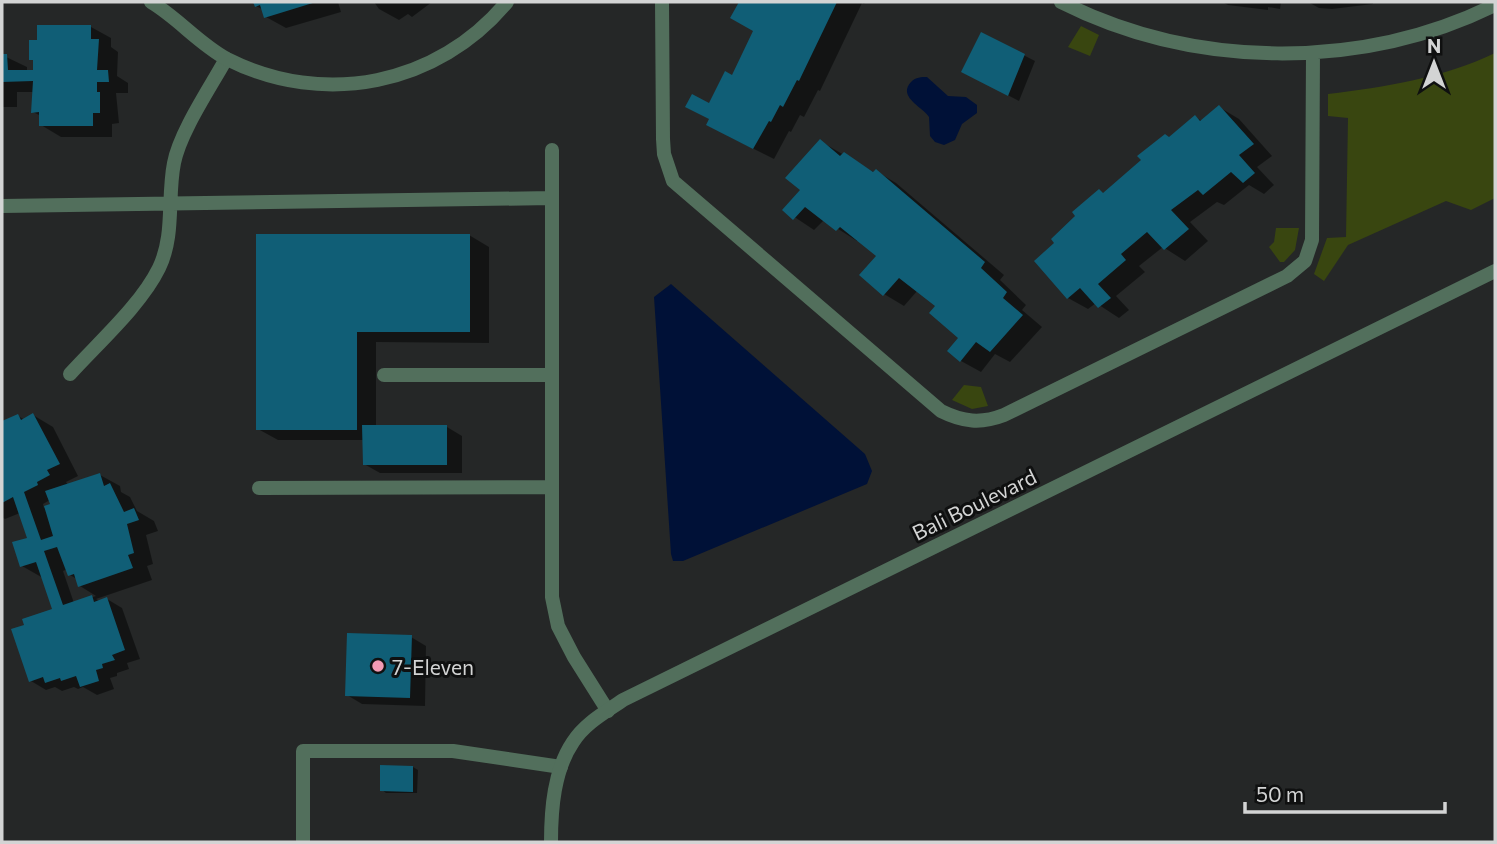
<svg xmlns="http://www.w3.org/2000/svg" width="1497" height="844" font-family="Commissioner,sans-serif">
<style>
.green{fill:#394610}
.water{fill:#001137}
.shadow{fill:#0007;fill-rule:evenodd}
.building{fill:#105e76}
.lines{fill:none;stroke-linecap:round;stroke-linejoin:round}
.service{stroke:#526f5c;stroke-width:14}
.minor{stroke:#526f5c;stroke-width:14}
.tertiary{stroke:#526f5c;stroke-width:14}
.poi-dot{fill:#f19ab4;stroke:#0f1010;stroke-width:2.5}
.labels{text-anchor:middle;dominant-baseline:central;stroke-width:6;stroke-linejoin:round;paint-order:stroke}
.street-label{font-size:21px;fill:#d3d4d4;stroke:#0f1010}
.poi-label{font-size:21px;fill:#d3d4d4;stroke:#0f1010;text-anchor:start}
</style>
<rect width="100%" height="100%" fill="#252727"/>
<path class="green" d="M1081,26L1099,35L1090,56L1068,47Z
M1495,53V198L1471,210L1446,201L1348,245L1324,281L1314,274L1327,238L1346,237L1348,118L1328,116V94C1385,87 1443,78 1495,53Z
M1276,228H1299L1295,250L1284,262H1280L1269,247L1274,242Z
M964,385L981,387L988,406L972,409L952,400Z"/>
<path class="water" d="M927,77L948,96L966,97L977,105V113L962,124L955,140L944,145L935,142L930,136L929,117C923,107 897,97 911,82C916,77 921,77 927,77Z
M671,284L865,454L872,471L867,484L683,561H673L671,554L654,297Z"/>
<path class="shadow" d="M255,2H338L341,12L286,28L266,17L264,10L256,6Z
M374,2H432L412,17L408,14L399,20L379,9Z
M741,2H761L768,5L770,2H866L864,4L862,3L820,91L818,90L804,117L800,115L791,132L789,131L774,159L728,136L711,119L710,105L732,77L756,31L733,18Z
M1222,2H1281L1280,9L1268,7V10L1228,5Z
M1308,2H1373V4L1332,9L1319,8Z
M91,27L111,38V47L118,52L117,76L128,83V93H116L119,123L112,124V137H61L41,125V116L33,112L34,92H17V107H2V55L27,67V71H34L39,41Z
M982,34L1035,61L1019,101L973,77Z
M1219,107L1239,119L1272,156L1257,167L1274,185L1264,194L1249,185L1224,205L1217,202L1190,222L1208,241L1185,261L1163,247L1139,266L1145,272L1116,296L1129,310L1119,318L1096,303L1088,309L1068,298L1104,194L1195,117L1202,121Z
M820,141L875,173L876,171L896,183L1004,275L1000,280L1026,305L1022,310L1042,327L1010,362L995,354L981,372L961,361L960,338L937,306L918,290L904,306L884,294L879,256L859,239L857,241L824,220L814,230L784,210L802,190Z
M258,235H469L489,247V343L376,342V427H447L462,436V473H380L364,464V440H278L258,429Z
M33,415L53,427L78,476L66,482L68,485L100,475L120,486L121,492L130,497L137,511L154,521L158,531L146,535L153,564L147,566L152,580L96,599L100,601L107,599L122,608L140,659L127,663L129,669L117,673V676L110,678L114,689L97,695L83,687L78,689L74,687L62,691L55,687L46,690L31,681L54,610L43,578L22,566L29,539L20,513L5,519L2,517V423L18,416L25,420ZM50,500L52,505L44,508L43,504ZM68,569L70,575L77,579L80,586L96,596L74,603L63,571Z
M411,637L426,646L425,706L362,704L347,695Z
M382,767H413L418,770L417,793H386L382,790Z"/>
<path class="building" d="M253,2H316L264,18L260,5L255,7Z
M739,2H837L799,81L797,80L783,107L780,105L771,122L769,121L753,149L706,125L709,119L685,107L692,94L709,103L725,71L732,75L753,31L730,18Z
M37,25H91V39H99L97,70H108L109,82H97V92H100V113H93V126H39V112L31,113L33,81L2,82V54H7L8,70H33V60H29V40H37Z
M981,32L1025,54L1008,96L961,72Z
M1219,105L1254,144L1239,155L1255,173L1243,183L1231,172L1203,195L1198,190L1171,210L1189,229L1164,250L1147,232L1121,254L1126,260L1098,284L1111,298L1098,308L1080,288L1067,299L1034,261L1054,243L1051,239L1075,216L1072,212L1099,189L1103,193L1141,160L1137,156L1165,134L1169,137L1195,115L1200,121Z
M820,139L840,156L844,152L873,172L876,169L985,262L981,268L1007,292L1003,298L1023,315L990,352L976,342L960,362L947,351L958,338L929,313L935,306L899,278L883,296L859,275L876,256L840,227L836,231L805,207L793,220L782,210L800,190L785,178Z
M256,234H470V332H357V430H256Z
M33,413L60,464L47,470L50,475L37,482L38,485L24,492L41,540L53,536L44,506L50,504L45,491L100,473L104,486L110,483L124,512L134,508L139,520L127,524L134,553L128,555L133,568L78,587L74,574L68,576L57,547L44,551L63,605L92,595L94,602L107,597L125,650L112,655L115,660L102,664L103,668L96,670L99,681L80,687L76,676L61,681L60,678L45,683L43,677L29,682L11,629L24,625L22,619L52,609L36,562L20,567L12,542L27,538L13,497L2,503V421L18,414L21,420Z
M362,425H447V465H363Z
M347,633L412,635L410,698L345,696Z
M380,765L413,766V792L380,791Z"/>
<g class="lines">
<path class="service" d="M662,2L663,139L664,154L673,181L941,411C963,422 981,424 1004,415L1287,276L1305,261L1312,240L1313,53
M1061,2C1194,69 1361,71 1495,5
M552,150V597L558,626L574,657L608,711
M2,206L552,198
M70,374C98,343 141,305 159,268C175,235 167,198 174,163C180,132 210,88 226,59
M384,375H552
M259,488L552,487
M303,842V751H453L561,767"/>
<path class="minor" d="M151,2C178,18 199,44 227,59C324,108 438,85 507,2"/>
<path class="tertiary" d="M551,842C551,809 554,770 573,742C585,723 606,712 623,700L1495,271"/>
</g>
<circle class="poi-dot" cx="378" cy="666" r="7"/>
<g class="labels">
<g class="street-label">
<text transform="translate(974 504) rotate(-26)">Bali Boulevard</text>
</g>
<g class="poi-label">
<text x="392" y="666">7-Eleven</text>
</g>
</g>
<rect width="1497" height="844" fill="none" stroke="#d3d4d4" stroke-width="7"/>
<g transform="translate(1434 63)" stroke="#0f1010" stroke-width="5" paint-order="stroke">
<path d="M0-5L12 26L0 18L-12 26Z" fill="#d3d4d4"/>
<text y="-10" font-size="19" font-weight="bold" text-anchor="middle" fill="#d3d4d4">N</text>
</g>
<path d="M1245 802v10h200v-10" fill="none" stroke="#d3d4d4" stroke-width="3.5"/>
<text x="1256" y="802" font-size="21" fill="#d3d4d4" stroke="#0f1010" stroke-width="5" paint-order="stroke">50 m</text>
</svg>
